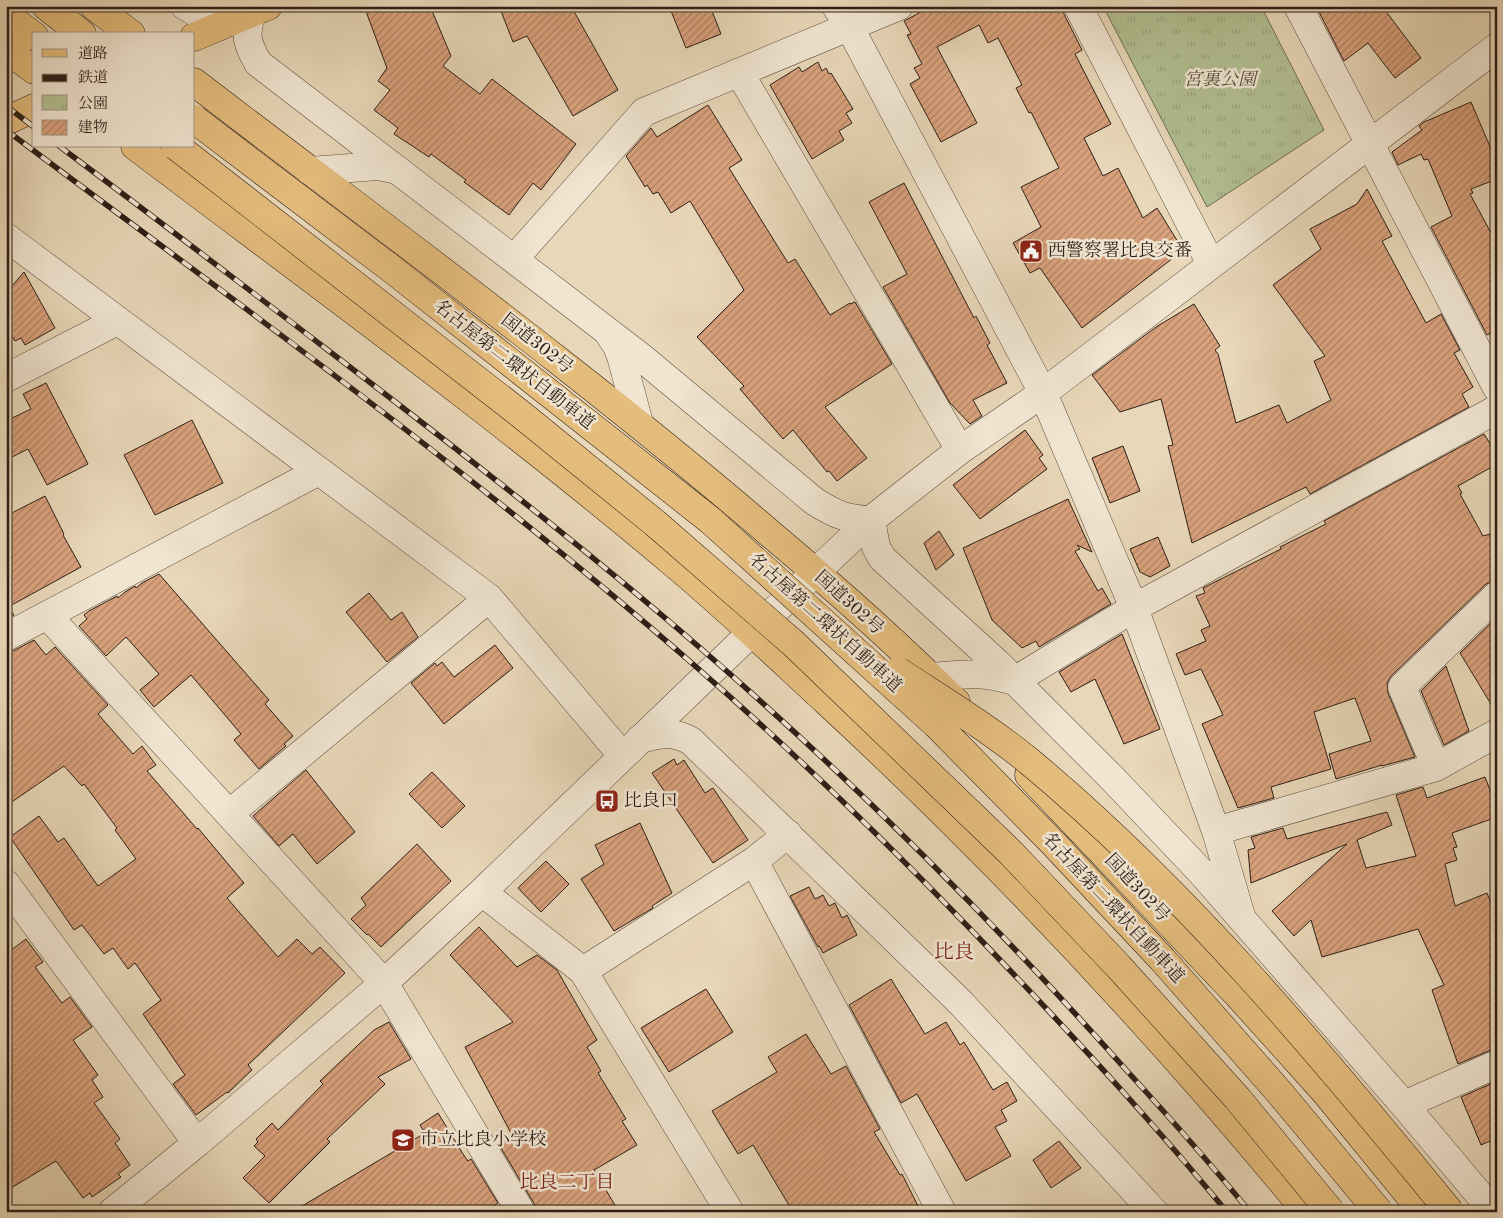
<svg xmlns="http://www.w3.org/2000/svg" width="1503" height="1218" font-family="'Old Standard TT','Noto Serif JP',serif">
<style>
.park{fill:url(#park-tufts);stroke:#706e54}
.building{fill:url(#building-hatch);stroke:#2d1e17}
.lines{fill:none;stroke-linecap:round;stroke-linejoin:round}
.minor-casing{stroke:#5c4c3f;stroke-width:29}
.major-casing{stroke:#2d1e17;stroke-width:29}
.highway-casing{stroke:#2d1e17;stroke-width:29}
.minor{stroke:#f0e5d1;stroke-width:28}
.major{stroke:#e4bc7c;stroke-width:28}
.highway{stroke:#e4bc7c;stroke-width:28}
.rail-casing{stroke:#2d1e17;stroke-width:5.5}
.rail{stroke:#f0e5d1;stroke-width:4;stroke-dasharray:11;stroke-linecap:butt}
.highway-bridge-casing{stroke:#2d1e17;stroke-width:29;stroke-linecap:butt}
.highway-bridge{stroke:#e4bc7c;stroke-width:28}
.labels{text-anchor:middle;dominant-baseline:central;stroke-width:5;stroke-linejoin:round;paint-order:stroke}
.park-label{font-size:18px;font-style:italic;fill:#554e3c;stroke:#f0e5d1}
.poi-label{font-size:18px;fill:#2d1e17;stroke:#f0e5d1;text-anchor:start}
.street-label{font-size:18px;fill:#2d1e17;stroke:#f0e5d1}
.neighbourhood-label{font-size:19px;fill:#7a1f14;stroke:#f0e5d1}
.quarter-label{font-size:20px;fill:#7a1f14;stroke:#f0e5d1}
</style>
<defs>
<pattern id="park-tufts" width="24" height="20" patternUnits="userSpaceOnUse" patternTransform="scale(1.25)"><rect width="24" height="20" fill="#b2bf92"/><path d="M3 7l-1-3M5 7V3M7 7l1-3M15 17l-1-3M17 17v-4M19 17l1-3" fill="none" stroke="#99a47d"/></pattern>
<pattern id="building-hatch" width="6" height="6" patternUnits="userSpaceOnUse" patternTransform="scale(1.25)"><rect width="6" height="6" fill="#d9a27c"/><path d="M-1 1l2-2M0 6l6-6M5 7l2-2" fill="none" stroke="#b08365"/></pattern>
</defs>
<rect width="100%" height="100%" fill="#e8d7b8"/>
<filter id="stains"><feTurbulence type="fractalNoise" baseFrequency=".004" numOctaves="4"/><feColorMatrix values="0 0 0 0 .2 0 0 0 0 .09 0 0 0 0 .02 0 0 0 .5 -.17"/></filter>
<radialGradient id="worn" r=".72"><stop offset=".6" stop-color="#630" stop-opacity="0"/><stop offset="1" stop-color="#630" stop-opacity=".3"/></radialGradient>
<path class="park" d="M1103,6H1261L1324,130L1207,207Z"/>
<path class="building" d="M364,6H430L451,56L443,66L480,94L492,79L576,144L541,190L533,183L509,215L464,182L466,180L431,154L429,157L394,134L398,128L374,110L390,90L378,81L387,68Z
M499,6H571L618,90L573,116L527,36L513,42Z
M669,6H710L721,34L686,48Z
M932,6H1060L1082,50L1075,54L1111,124L1084,138L1103,176L1118,168L1143,218L1157,208L1178,242L1177,255L1082,328L1040,268L1030,273L1013,243L1041,227L1021,187L1059,168L1031,112L1029,113L1016,88L1022,85L998,38L988,43L979,25L937,47L977,123L941,142L910,84L920,78L914,68L922,64L907,35L911,34L904,21Z
M1316,6H1382L1421,58L1395,78L1368,43L1344,61Z
M818,62L822,71L826,68L829,74L831,73L853,109L846,113L852,123L839,131L844,140L812,159L770,85L799,67L802,72Z
M1471,102L1497,163V179L1471,189L1473,193L1470,194L1497,244V330L1487,335L1431,227L1452,216L1428,159L1424,160L1421,154L1398,165L1392,152L1422,130L1419,126L1424,122Z
M708,105L742,160L729,168L788,263L795,259L830,315L850,303V304L855,302L892,364L825,407L867,458L837,481L829,471L827,472L793,430L783,439L740,389L744,386L697,337L744,290L690,201L671,213L658,192L653,194L647,185L645,187L626,156L651,128L657,137Z
M904,183L974,318L976,316L990,343L987,345L1007,383L973,400L982,416L970,424L950,403L883,287L907,274L869,202Z
M1367,189L1392,236L1382,241L1426,323L1441,314L1460,350L1454,353L1473,387L1462,394L1469,407L1310,494L1306,487L1192,543L1168,446L1173,445L1161,399L1120,412L1092,375L1156,327L1194,304L1220,346L1215,350L1218,354L1236,423L1279,405L1287,423L1331,400L1314,361L1325,356L1273,285L1321,249L1310,229L1357,204Z
M24,272L55,328L25,345L21,338L15,341L6,326V293Z
M46,383L88,464L47,485L28,449L6,460V421L31,409L23,394Z
M192,420L223,483L155,515L124,455Z
M1025,430L1043,455L1039,458L1047,469L980,519L953,485Z
M1484,434L1497,455V464L1458,486L1462,493L1460,494L1483,536L1497,532V580L1486,584L1391,676L1387,683L1388,693L1415,757L1382,766V765L1336,779L1329,754L1371,741L1355,698L1314,712L1331,769L1271,787L1274,798L1238,808L1202,724L1223,715L1201,669L1185,675L1176,654L1206,641L1201,630L1210,626L1196,596L1205,593L1203,588L1281,549L1280,547L1326,524L1324,521Z
M1123,446L1140,491L1110,503L1092,458Z
M45,496L64,534L63,535L81,567L8,607L14,615L6,619V516Z
M1068,499L1092,552L1077,545L1080,549L1075,551L1098,591L1102,588L1111,604L1039,647L1036,641L1022,648L992,620L963,548Z
M939,531L954,555L936,570L924,543Z
M1158,537L1170,566L1150,577L1140,572L1130,549Z
M159,574L269,700L265,704L293,736L284,744L286,746L259,769L234,740L241,734L191,675L154,707L140,690L159,674L126,637L106,656L79,626L87,619L84,615L89,611L117,596L118,598L125,592L135,586L136,588L142,583Z
M369,593L391,620L402,612L418,637L387,662L346,612Z
M1497,617V714L1460,653Z
M1122,634L1160,729L1124,744L1095,679L1071,692L1059,672Z
M34,640L46,655L55,647L108,705L98,714L133,754L142,746L156,765L147,771L197,829L198,828L244,883L227,898L278,957L297,939L312,954L320,947L345,973L248,1065L252,1070L228,1093L227,1092L196,1115L173,1084L185,1075L143,1014L161,1000L135,963L128,969L113,948L104,954L82,925L74,930L10,837L39,816L58,842L64,838L98,886L136,859L115,830L117,828L84,784L82,786L64,766L6,806V652L13,651Z
M495,645L513,668L444,724L411,683L435,663L437,666L442,662L454,677Z
M1446,666L1469,731L1444,745L1421,691Z
M674,759L677,765L684,760L705,793L713,788L748,840L713,863L652,773Z
M306,770L355,832L317,864L293,834L279,846L253,816Z
M432,772L465,806L442,828L409,794Z
M1485,777L1497,808V817L1452,833L1457,847L1453,848L1457,860L1445,864L1455,906L1487,893L1497,918V1049L1491,1050L1458,1064L1432,990L1444,985L1418,929L1322,957L1311,920L1294,936L1272,911L1347,844L1251,883L1248,850L1255,848L1251,837L1283,828L1287,839L1387,812L1392,825L1357,840L1366,868L1416,856L1396,795L1423,787L1427,798Z
M640,823L672,893L652,906L653,908L614,931L581,879L604,864L595,845Z
M417,844L451,881L381,947L368,934L367,935L351,919L366,905L361,898Z
M546,861L569,884L541,912L518,888Z
M809,887L815,899L823,895L829,906L835,903L842,918L847,915L857,935L823,953L819,946L818,947L790,896Z
M479,927L517,967L537,955L557,970L597,1040L587,1047L601,1071L598,1073L626,1119L622,1121L637,1145L594,1170L619,1212H539L498,1143L512,1135L465,1047L513,1022L450,955Z
M26,939L43,962L35,967L62,1003L70,997L92,1027L73,1040L98,1075L92,1080L103,1097L94,1103L120,1139L115,1143L130,1165L118,1174L121,1177L92,1197L90,1193L83,1198L56,1161L6,1191V954Z
M891,979L925,1034L946,1022L960,1045L964,1042L993,1090L1007,1082L1017,1101L1001,1110L1007,1121L995,1127L1011,1156L966,1181L917,1094L901,1103L849,1005Z
M706,989L733,1032L669,1072L641,1028Z
M389,1022L411,1059L378,1077L385,1084L327,1139L330,1142L269,1203L243,1178L265,1156L254,1146L258,1142L256,1139L272,1123L278,1130L323,1084L320,1081L374,1030Z
M806,1034L831,1074L846,1066L880,1129L874,1132L900,1175L902,1174L921,1212H793L753,1145L738,1154L712,1111L777,1072L768,1057Z
M1497,1081V1138L1481,1145L1461,1097Z
M438,1113L463,1154L468,1161L471,1159L498,1203L484,1212H292L425,1133L420,1125Z
M1059,1141L1081,1168L1051,1188L1033,1160Z"/>
<g class="lines">
<g class="minor-casing">
<path id="minor" d="M185,6L220,26
M836,6L849,26L1043,393L1134,608L1216,831L1241,916
M1078,6L1211,264
M1298,6L1497,388
M252,13C244,37 247,42 258,63L641,357L814,501C836,515 846,519 871,520
M739,72L960,450
M310,171L378,166L398,170
M6,237L489,598L622,755
M514,259L644,112L899,6
M609,334L617,346L621,356L639,423
M6,378L117,321
M871,520L876,547L882,558L997,663L1111,777L1201,872L1404,1105L1494,1212
M47,615L384,983L521,1212
M6,637L319,471
M932,677C964,674 982,671 1014,681L1134,608L1497,409
M640,739C660,734 673,731 691,741L961,1003L1154,1212
M1436,767L1402,687L1497,595
M229,814L489,598
M1216,831L1436,767L1497,733
M754,861L942,1212
M6,884L197,1143
M482,892L583,971L730,1212
M583,971L754,861L788,834
M1404,1105L1497,1064
M112,1212L197,1143L384,983L482,892L752,632L871,520L960,450L1043,393L1497,47"/>
</g>
<g class="major-casing">
<path id="major" d="M194,37L268,6
M6,121L34,108"/>
</g>
<g class="highway-casing">
<path id="highway" d="M46,6L82,34
M94,6L131,34
M6,15L34,36
M6,49L34,70
M194,82C388,231 587,376 773,536C836,589 898,644 956,702
M135,146C316,283 499,416 672,562C725,606 775,654 826,701C998,860 1158,1031 1307,1212
M1029,775L1238,995L1326,1093L1423,1212"/>
</g>
<use href="#minor" class="minor"/>
<use href="#major" class="major"/>
<use href="#highway" class="highway"/>
<g class="rail-casing">
<path id="rail" d="M6,106L34,127
M6,130C238,304 475,473 694,665C801,758 903,858 1001,961C1079,1042 1155,1125 1227,1212
M59,146C150,214 239,282 329,351C457,449 584,547 706,653C856,783 996,924 1128,1072C1170,1118 1211,1164 1250,1212"/>
</g>
<use href="#rail" class="rail"/>
<g class="highway-bridge-casing">
<path id="highway-bridge" d="M194,119L393,270L710,520L936,724L1053,843L1162,959L1279,1092L1379,1212
M176,146L518,412L655,523L794,644L1011,853L1119,967L1237,1098L1331,1212
M898,671C942,700 990,729 1030,762C1186,892 1321,1054 1450,1212"/>
</g>
<use href="#highway-bridge" class="highway-bridge"/>
</g>
<defs>
<g id="civic-square" transform="scale(1.25)"><rect x="-9" y="-9" width="18" height="18" rx="4" fill="#8f2418" stroke="#f0e5d1"/><path d="M-.6-6.5H3V-4.5H.6V-3L4-1V1h2V6H-6V1h2V-1L-.6-3ZM-1.2 2.5V6h2.4V2.5Z" fill="#fff"/></g>
<g id="bus-square" transform="scale(1.25)"><rect x="-9" y="-9" width="18" height="18" rx="4" fill="#8f2418" stroke="#f0e5d1"/><path d="M-5-6H5V4H4V6H2V4H-2V6H-4V4H-5ZM-3.5-4V0h7V-4ZM-3.5 1.2v1.5H-2V1.2ZM2 1.2v1.5H3.5V1.2Z" fill="#fff"/></g>
<g id="school-square" transform="scale(1.25)"><rect x="-9" y="-9" width="18" height="18" rx="4" fill="#8f2418" stroke="#f0e5d1"/><path d="M0-5L7-2L0 1L-7-2ZM-4 1L0 2.5L4 1V4Q0 6-4 4Z" fill="#fff"/></g>
</defs>
<g fill-rule="evenodd">
<use href="#civic-square" x="1031" y="251"/>
<use href="#bus-square" x="607" y="801"/>
<use href="#school-square" x="403" y="1140"/>
</g>
<g class="labels">
<g class="park-label">
<text x="1220" y="80">宮裏公園</text>
</g>
<g class="poi-label">
<text x="1048" y="251">西警察署比良交番</text>
<text x="624" y="801">比良口</text>
<text x="420" y="1140">市立比良小学校</text>
</g>
<g class="street-label">
<text transform="translate(537 344) rotate(38)">国道302号</text>
<text transform="translate(514 365) rotate(38)">名古屋第二環状自動車道</text>
<text transform="translate(849 603) rotate(42)">国道302号</text>
<text transform="translate(825 623) rotate(42)">名古屋第二環状自動車道</text>
<text transform="translate(1137 888) rotate(47)">国道302号</text>
<text transform="translate(1113 908) rotate(47)">名古屋第二環状自動車道</text>
</g>
<g class="neighbourhood-label">
<text x="567" y="1183">比良二丁目</text>
</g>
<g class="quarter-label">
<text x="954" y="953">比良</text>
</g>
</g>
<rect width="1503" height="1218" fill="none" stroke="#e8d7b8" stroke-width="25"/>
<rect x="8" y="8" width="1488" height="1203" fill="none" stroke="#2d1e17" stroke-width="2.5"/>
<rect x="12" y="12" width="1478" height="1193" fill="none" stroke="#2d1e17"/>
<rect x="32" y="32" width="162" height="115" fill="#f0e5d1" stroke="#a29587"/>
<rect x="42" y="49" width="25" height="8" fill="#e4bc7c" stroke="#a29587"/>
<text x="78" y="58" font-size="15" fill="#2d1e17">道路</text>
<rect x="42" y="74" width="25" height="8" fill="#2d1e17" stroke="#a29587"/>
<text x="78" y="82" font-size="15" fill="#2d1e17">鉄道</text>
<rect x="42" y="95" width="25" height="15" fill="url(#park-tufts)" stroke="#a29587"/>
<text x="78" y="108" font-size="15" fill="#2d1e17">公園</text>
<rect x="42" y="120" width="25" height="15" fill="url(#building-hatch)" stroke="#a29587"/>
<text x="78" y="132" font-size="15" fill="#2d1e17">建物</text>
<rect width="100%" height="100%" filter="url(#stains)"/>
<rect width="100%" height="100%" fill="url(#worn)"/>
</svg>
